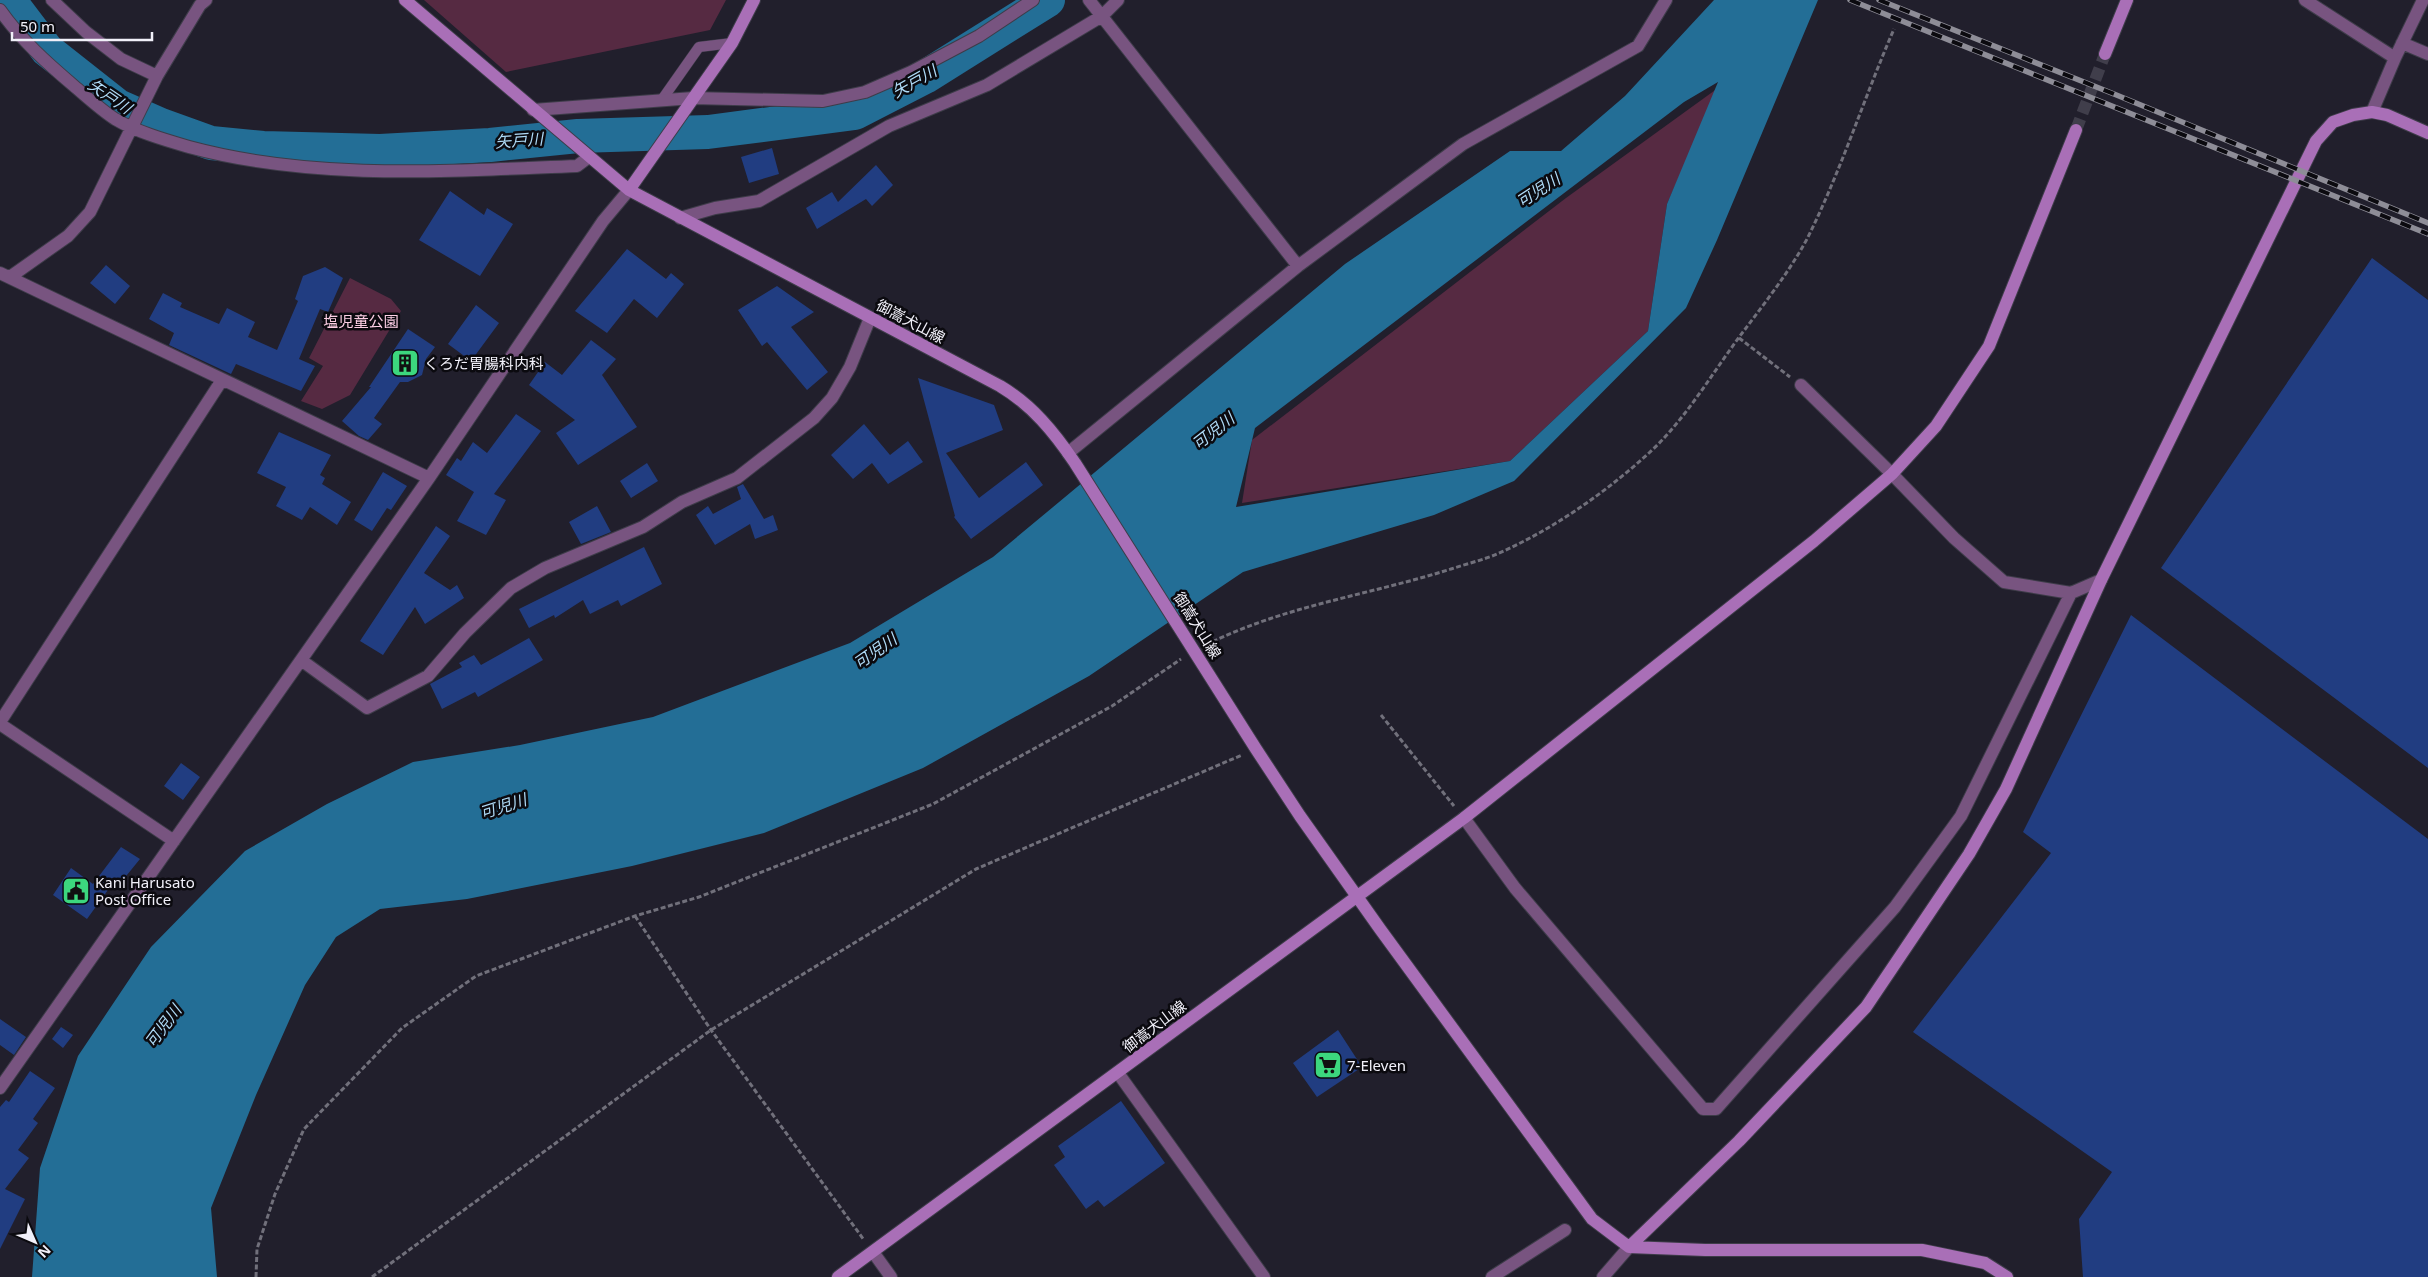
<svg xmlns="http://www.w3.org/2000/svg" width="2428" height="1277" font-family="'Noto Sans','Noto Sans JP',sans-serif">
<style>
.green{fill:#562a42}
.water{fill:#236e96;fill-rule:evenodd}
.lines{fill:none;stroke-linecap:round;stroke-linejoin:round}
.river{stroke:#236e96;stroke-width:34}
.building{fill:#213d81}
.secondary-tunnel{stroke:#403e4b;stroke-width:12;stroke-dasharray:12 6;stroke-linecap:butt}
.lane-casing{stroke:#3e3c49;stroke-width:11}
.street-casing{stroke:#3e3c49;stroke-width:14}
.secondary-casing{stroke:#3e3c49;stroke-width:14}
.path{stroke:#71707b;stroke-width:3;stroke-dasharray:5 2.5;stroke-linecap:butt}
.lane{stroke:#785480;stroke-width:10}
.street{stroke:#785480;stroke-width:12}
.secondary{stroke:#a96fb7;stroke-width:12}
.rail-casing{stroke:#8e8d97;stroke-width:5.5}
.rail{stroke:#0b0a0f;stroke-width:4;stroke-dasharray:11;stroke-linecap:butt}
.labels{text-anchor:middle;dominant-baseline:central;stroke-width:5;stroke-linejoin:round;paint-order:stroke}
.park-label{font-size:15px;fill:#fccee4;stroke:#0b0a0f}
.street-label{font-size:15px;fill:#f1f0f9;stroke:#0b0a0f}
.poi-label{font-size:15px;fill:#f1f0f9;stroke:#0b0a0f;text-anchor:start}
.water-label{font-size:16px;font-style:italic;fill:#afdbf7;stroke:#0b0a0f}
</style>
<rect width="100%" height="100%" fill="#211f2c"/>
<path class="green" d="M424,0H726L710,30L506,72Z
M1718,88L1667,204L1648,331L1510,461L1242,503L1252,440L1566,198Z
M350,278L391,299L401,311L350,395L322,409L301,401L323,366L309,358Z"/>
<path class="water" d="M1714,0H1818L1717,240L1686,308L1514,481L1434,515L1243,572L1089,676L923,768L764,833L632,866L467,899L380,909L336,937L305,985L256,1095L211,1208L217,1277H32L40,1168L78,1056L151,947L245,851L327,804L413,762L520,745L653,717L850,643L993,557L1345,264L1510,151H1561L1625,96ZM1718,82L1667,204L1648,331L1510,461L1236,507L1255,428L1684,102Z"/>
<g class="lines">
<path class="river" d="M9,0L47,50L118,106L161,125L211,143L263,148L380,151L490,145L578,136L708,132L855,113L925,77L1048,0"/>
</g>
<path class="building" d="M772,148L779,174L749,183L741,157Z
M876,165L893,185L872,206L866,199L817,229L806,208L832,192L838,202Z
M450,191L484,215L487,208L513,224L480,276L419,240Z
M627,249L666,279L671,273L684,284L657,318L634,299L607,333L575,311Z
M2372,258L2428,300V768L2161,568Z
M106,265L130,286L115,304L90,283Z
M325,267L343,278L328,312L320,309L299,359L315,366L301,391L236,364L231,374L169,345L174,333L149,319L163,293L182,303L180,307L219,324L227,308L255,322L248,337L277,350L298,301L295,299L303,276Z
M777,286L814,312L791,327L828,372L807,390L767,342L762,346L738,310Z
M476,305L499,323L471,361L448,344Z
M408,329L435,347L426,359L422,375L408,382H400L374,418L382,424L368,440L359,436L342,421L371,387H369Z
M591,340L616,359L602,375L637,427L578,465L556,433L575,420L529,385L545,362L562,375Z
M918,378L994,405L1003,430L946,453L979,498L1026,462L1043,485L971,539L954,517L955,516Z
M516,414L541,431L494,494L506,500L486,535L457,521L474,492L446,475L457,458L461,461L473,442L487,453Z
M864,424L890,455L908,441L923,462L888,484L872,463L853,479L831,455Z
M279,432L331,455L320,475L325,478L322,484L351,502L337,525L310,507L302,520L276,506L286,487L257,473Z
M647,463L658,481L631,498L620,481Z
M383,472L407,486L391,510L387,508L372,531L354,520Z
M743,484L764,519L773,515L778,530L755,539L750,524L715,545L696,515L708,506L713,514L741,499L737,487Z
M597,506L611,532L581,544L569,522Z
M436,526L450,536L424,573L450,590L457,585L464,598L425,624L415,607L383,655L360,641Z
M644,547L662,584L621,606L618,600L590,614L583,600L555,618L554,615L529,628L519,609Z
M2131,615L2428,839V1277H2083L2079,1219L2112,1172L1913,1032L2051,853L2023,832Z
M529,638L543,660L478,697L475,692L442,709L430,684L462,667L459,663L474,655L481,665Z
M181,763L200,777L183,800L164,786Z
M121,847L140,859L118,886L113,883L87,919L53,895L71,868L93,884Z
M0,1019L26,1037L14,1055L0,1045Z
M61,1027L73,1035L63,1048L52,1039Z
M1338,1030L1362,1067L1317,1097L1293,1063Z
M30,1071L55,1088L33,1119L38,1123L18,1150L29,1158L5,1189L25,1199L0,1249V1107L6,1100L9,1102Z
M1121,1101L1165,1163L1104,1207L1098,1200L1086,1209L1054,1165L1065,1157L1058,1146Z"/>
<g class="lines">
<path class="secondary-tunnel" d="M2076,130L2105,54"/>
<g class="lane-casing">
<path id="lane" d="M661,101L699,47L732,43"/>
</g>
<g class="street-casing">
<path id="street" d="M52,0L86,32L121,59L157,76
M1089,0L1298,266
M2305,0L2395,58L2372,112
M0,10C21,40 47,63 74,86C87,97 101,110 115,119C137,132 165,140 189,147C315,181 449,171 577,166L589,157
M2402,43L2428,54
M2395,58L2423,0
M533,110L693,98L823,101L865,92L911,72L979,36L1033,0
M680,218L715,208L759,201L889,126L987,85L1102,16L1118,0
M0,273L429,478
M10,277L68,236L90,212L157,76L200,5L206,0
M1801,385L1892,474L1954,538L2004,582L2071,593L2101,580
M1068,453L1298,266L1463,144L1638,46L1666,0
M301,660L367,708L428,676L465,633L511,588L545,568L643,527L682,502L737,478L814,418L832,398L850,367L870,318
M0,722L222,380
M0,724L174,841
M1464,818L1515,888L1703,1109H1716L1895,907L1961,816L2071,593
M1118,1073L1264,1277
M0,1088L429,478L603,221L629,190
M873,1252L891,1277
M1492,1277L1565,1230
M1603,1277L1629,1247"/>
</g>
<g class="secondary-casing">
<path id="secondary" d="M405,0L629,190L1000,386C1032,405 1054,432 1075,463L1256,749L1300,816L1380,929L1592,1219L1629,1247L1705,1250H1922L1985,1263L2007,1277
M2105,54L2127,0
M629,190L732,43L754,0
M1629,1247L1739,1141L1866,1007L1969,854L2006,789L2101,580L2316,141L2333,122L2353,115L2372,112L2387,115L2428,133
M838,1277L1464,818L1814,541L1892,474L1936,426L1989,346L2076,130"/>
</g>
<path class="path" d="M1739,338L1790,377
M1206,645C1283,606 1369,595 1451,569C1466,564 1483,560 1497,554C1552,530 1605,493 1649,453C1685,420 1711,375 1740,336C1763,305 1788,274 1807,239C1841,171 1864,98 1894,29
M1381,715L1454,806
M635,916L711,1030L864,1240
M256,1277L257,1249L275,1194L304,1129L402,1028L476,976L635,916L699,897L933,804L1112,706L1181,659
M372,1277L711,1030L976,869L1242,755"/>
<use href="#lane" class="lane"/>
<use href="#street" class="street"/>
<use href="#secondary" class="secondary"/>
<g class="rail-casing">
<path id="rail" d="M1850,0L2428,234
M1879,0L2114,94L2428,223"/>
</g>
<use href="#rail" class="rail"/>
</g>
<defs>
<g id="building-square" transform="scale(1.4375)"><rect x="-9" y="-9" width="18" height="18" rx="4" fill="#3cd77e" stroke="#0b0a0f"/><path d="M-4-6H4V6H1V3H-1V6H-4ZM-2.5-4.3h1.7v1.8h-1.7ZM.8-4.3h1.7v1.8H.8ZM-2.5-1h1.7V.8h-1.7ZM.8-1h1.7V.8H.8Z" fill="#111"/></g>
<g id="civic-square" transform="scale(1.4375)"><rect x="-9" y="-9" width="18" height="18" rx="4" fill="#3cd77e" stroke="#0b0a0f"/><path d="M-.6-6.5H3V-4.5H.6V-3L4-1V1h2V6H-6V1h2V-1L-.6-3ZM-1.2 2.5V6h2.4V2.5Z" fill="#111"/></g>
<g id="supermarket-square" transform="scale(1.4375)"><rect x="-9" y="-9" width="18" height="18" rx="4" fill="#3cd77e" stroke="#0b0a0f"/><path d="M-6-5.5h2.5l.6 2H6L4.5 2H-2.5L-4.4-4H-6ZM-1.5 3.2a1.3 1.3 0 1 0 .1 0ZM3 3.2a1.3 1.3 0 1 0 .1 0Z" fill="#111"/></g>
</defs>
<g fill-rule="evenodd">
<use href="#building-square" x="405" y="363"/>
<use href="#civic-square" x="76" y="891"/>
<use href="#supermarket-square" x="1328" y="1065"/>
</g>
<g class="labels">
<g class="park-label">
<text x="361" y="321">塩児童公園</text>
</g>
<g class="street-label">
<text transform="translate(911 321) rotate(28)">御嵩犬山線</text>
<text transform="translate(1198 625) rotate(58)">御嵩犬山線</text>
<text transform="translate(1154 1026) rotate(-37)">御嵩犬山線</text>
</g>
<g class="poi-label">
<text x="424" y="363">くろだ胃腸科内科</text>
<text x="95" y="882">Kani Harusato<tspan x="95" dy="17">Post Office</tspan></text>
<text x="1347" y="1065">7-Eleven</text>
</g>
<g class="water-label">
<text transform="translate(914 81) rotate(-29)">矢戸川</text>
<text transform="translate(110 96) rotate(34)">矢戸川</text>
<text transform="translate(519 140) rotate(-4)">矢戸川</text>
<text transform="translate(1538 190) rotate(-33)">可児川</text>
<text transform="translate(1213 431) rotate(-38)">可児川</text>
<text transform="translate(875 651) rotate(-35)">可児川</text>
<text transform="translate(503 806) rotate(-18)">可児川</text>
<text transform="translate(163 1026) rotate(-53)">可児川</text>
</g>
</g>
<g transform="translate(35 1242) rotate(135)" stroke="#0b0a0f" stroke-width="4" paint-order="stroke">
<path d="M0-4L9 19L0 12L-9 19Z" fill="#f1f0f9"/>
<text y="-8" font-size="14" font-weight="bold" text-anchor="middle" fill="#f1f0f9">N</text>
</g>
<path d="M12 32v8h140v-8" fill="none" stroke="#f1f0f9" stroke-width="2.5"/>
<text x="20" y="32" font-size="15" fill="#f1f0f9" stroke="#0b0a0f" stroke-width="4" paint-order="stroke">50 m</text>
</svg>
